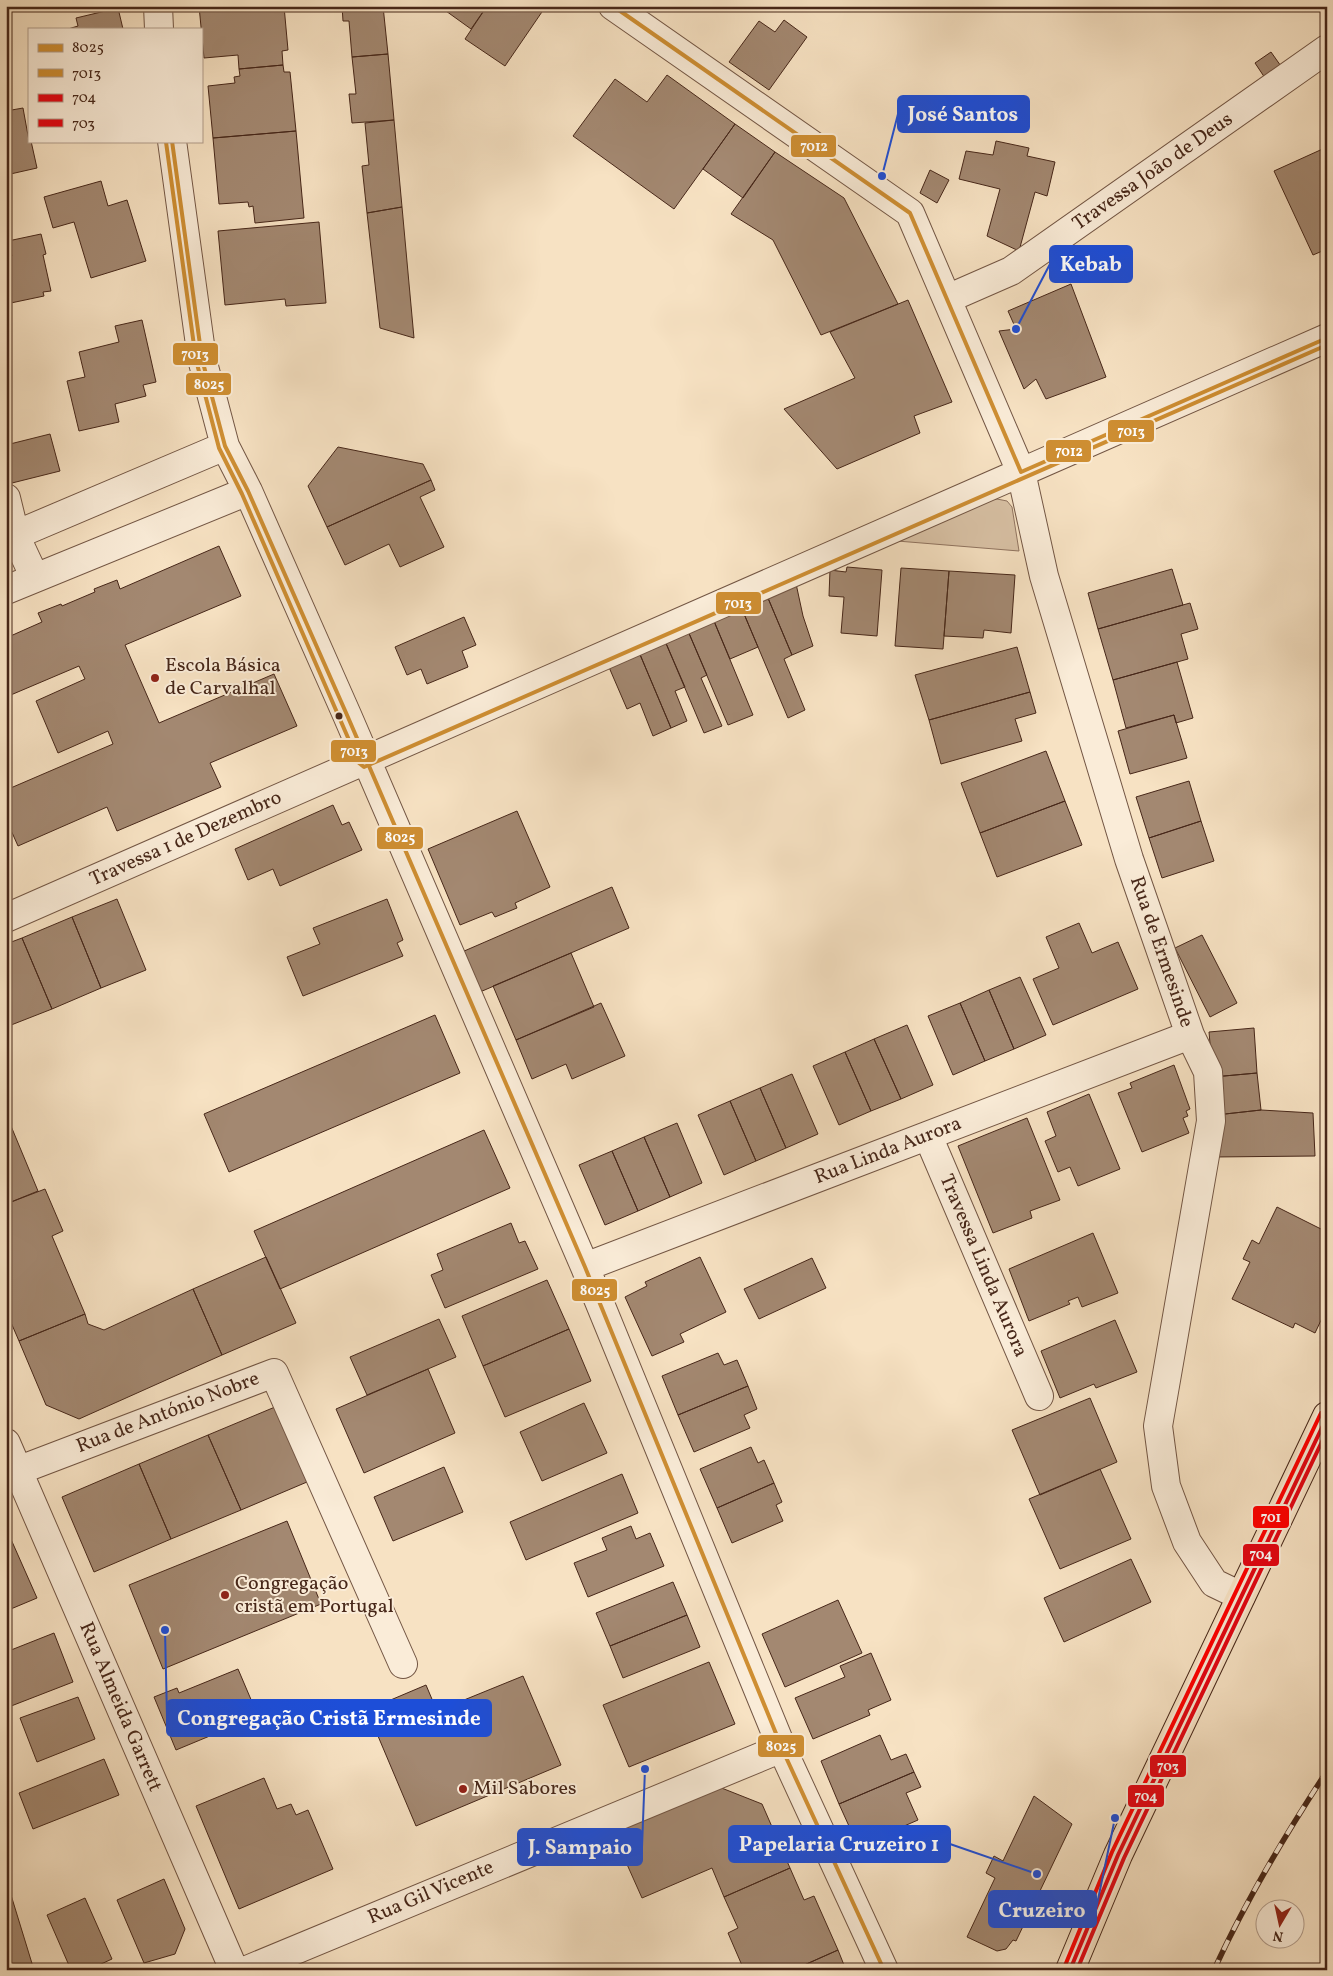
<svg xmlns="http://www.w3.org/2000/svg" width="1333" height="1976" font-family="Vollkorn,serif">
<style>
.green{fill:#d9c2a6;stroke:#907460}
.building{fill:#a38871;stroke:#472719}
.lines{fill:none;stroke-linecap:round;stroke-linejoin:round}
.minor-casing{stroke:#735644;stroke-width:30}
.major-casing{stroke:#472719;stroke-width:30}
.minor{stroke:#faecd8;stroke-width:28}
.major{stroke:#f7e2c3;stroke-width:28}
.rail-casing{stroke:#472719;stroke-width:5.5}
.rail{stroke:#faecd8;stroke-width:4;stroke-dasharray:11;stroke-linecap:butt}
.bus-1-casing{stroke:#faecd8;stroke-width:8}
.bus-2-casing{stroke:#faecd8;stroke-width:8}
.bus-3-casing{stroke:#faecd8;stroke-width:8}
.bus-4-casing{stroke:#faecd8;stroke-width:8}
.bus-5-casing{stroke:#faecd8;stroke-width:8}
.bus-6-casing{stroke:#faecd8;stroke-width:8}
.bus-1{stroke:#ce8e32;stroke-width:4}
.bus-2{stroke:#ce8e32;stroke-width:4}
.bus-3{stroke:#e30613;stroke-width:4}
.bus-4{stroke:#e30613;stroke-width:4}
.bus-5{stroke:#f00;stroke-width:4}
.bus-6{stroke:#ce8e32;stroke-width:4}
.poi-dot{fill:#8f2418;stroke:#faecd8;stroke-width:2}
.bus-dot{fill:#472719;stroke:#faecd8;stroke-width:2}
.labels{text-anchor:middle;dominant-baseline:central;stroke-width:4;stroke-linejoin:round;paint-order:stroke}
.street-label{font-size:20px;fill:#472719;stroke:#faecd8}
.poi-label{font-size:20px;fill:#472719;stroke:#faecd8;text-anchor:start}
.leader{fill:none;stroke:#1d4ed8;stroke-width:2}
.callout-dot{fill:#1d4ed8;stroke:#faecd8;stroke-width:2}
.callout{fill:#1d4ed8;stroke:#1d4ed8;stroke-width:2}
.callout-label{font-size:21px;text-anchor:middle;font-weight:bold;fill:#fff}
.line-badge{stroke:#faecd8;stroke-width:2}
.badge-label{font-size:14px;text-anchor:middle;font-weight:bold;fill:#fff}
</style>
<rect width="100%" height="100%" fill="#f7e2c3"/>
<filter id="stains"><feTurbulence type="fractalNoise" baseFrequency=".004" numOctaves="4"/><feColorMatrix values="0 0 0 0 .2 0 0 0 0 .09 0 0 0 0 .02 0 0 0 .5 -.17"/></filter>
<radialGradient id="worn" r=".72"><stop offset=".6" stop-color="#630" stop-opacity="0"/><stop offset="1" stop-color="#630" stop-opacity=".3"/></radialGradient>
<path class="green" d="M997,499L1007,501L1012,507L1019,551L885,540L987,500Z"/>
<path class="building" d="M199,6H284L288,50L282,51L283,65L239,69L238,55L204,58Z
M342,6H383L388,54L352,57L349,21H343Z
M439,6H487L471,29Z
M487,6H546L505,66L465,39Z
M118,8L123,29H68L78,26L76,18Z
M784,20L807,37L769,90L729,62L759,21L775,32Z
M1271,52L1283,69L1267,81L1255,63Z
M388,54L394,120L352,123L349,94H356L352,57Z
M283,65L284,72H290L296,131L213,138L208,86L235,83L234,77L240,76L239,69Z
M667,75L735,124L674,209L573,136L615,79L647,102Z
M23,108L29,141H31L37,168L6,175V111Z
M394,120L402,207L367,213L362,166L369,165L365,123Z
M735,124L775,152L743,198L703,169Z
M296,131L304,218L255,223L253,206L249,207L248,202L219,204L213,138Z
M996,141L1029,148L1027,156L1055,162L1047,196L1035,192L1019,251L987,236L1000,189L959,179L966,151L993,155Z
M1327,147V249L1313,255L1274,171Z
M775,152L844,198L898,304L821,335L773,240L731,214Z
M930,170L949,180L937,203L920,193Z
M101,181L108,206L127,200L146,261L91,278L74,222L53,228L44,197Z
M402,207L414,338L380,328L367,213Z
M319,222L326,303L286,306L285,299L225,305L218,231Z
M41,234L46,254L43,255L51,291L43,292L44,296L6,304V257L12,256L8,241Z
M1071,284L1106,377L1046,399L1036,379L1024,389L999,331L1016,329L1008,311Z
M908,300L952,402L914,416L920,433L837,469L784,409L855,378L830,332Z
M142,320L156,382L143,385L146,396L115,404L119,422L79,431L67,381L85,377L79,352L119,342L115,326Z
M50,434L60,471L12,483L6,459V445Z
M338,447L423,464L431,480L327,527L308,486Z
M431,480L435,490L420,497L444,547L400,567L389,544L345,565L327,527Z
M219,546L241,596L125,645L159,723L274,674L297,726L210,763L221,787L117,831L107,807L18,846L6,819V790L113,744L108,731L58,753L36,701L85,679L79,666L6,697V638L42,622L38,613L61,604L62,606L95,592L94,589L117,580L120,589Z
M847,567L882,570L877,636L841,633L844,597L829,596L830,570L846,572Z
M901,568L949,571L943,649L895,646Z
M1172,569L1183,605L1098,629L1088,593Z
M949,571L1015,575L1011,633L984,630L983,638L944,636Z
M795,579L803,616L813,646L792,655L765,591Z
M765,591L792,655L784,659L805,710L788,718L739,602Z
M739,602L758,647L730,659L711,614Z
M1190,603L1198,629L1181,634L1188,659L1113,680L1098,629Z
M711,614L753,715L728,725L685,624Z
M464,617L476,645L462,651L468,667L427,684L421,669L407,675L395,647Z
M685,624L707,675L701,678L722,726L704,733L662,634Z
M662,634L685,687L675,691L687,721L671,728L636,645Z
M636,645L671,728L653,736L640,703L627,709L605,658Z
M1017,647L1030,692L929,720L915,675Z
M1177,662L1193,718L1176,723L1174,715L1126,728L1113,680Z
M1030,692L1036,713L1015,719L1022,741L941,764L929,720Z
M1174,715L1187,758L1130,774L1118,731Z
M1046,751L1065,801L980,833L961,783Z
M1189,781L1201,821L1149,838L1136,797Z
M1065,801L1082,845L997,877L980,833Z
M333,805L342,825L349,822L362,850L280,886L273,869L248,880L235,849Z
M517,811L550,887L515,903L517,908L495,917L492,912L460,925L428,849Z
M1201,821L1214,861L1162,878L1149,838Z
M612,887L629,928L473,995L455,955Z
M117,899L146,970L101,988L72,917Z
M387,899L403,940L397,943L403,956L303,996L287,957L320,944L313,928Z
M72,917L101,988L52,1009L22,938Z
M1079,923L1092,953L1118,942L1138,989L1053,1025L1033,979L1059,968L1046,937Z
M1202,935L1237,1003L1210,1017L1175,948Z
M22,938L52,1009L6,1027V944Z
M571,953L594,1007L516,1040L493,986Z
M1020,977L1046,1035L1014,1049L989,990Z
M989,990L1014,1049L985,1061L960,1003Z
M601,1003L625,1056L572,1079L566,1064L532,1079L516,1040Z
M960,1003L985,1061L953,1075L928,1016Z
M435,1015L460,1073L229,1172L204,1114Z
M907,1025L933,1085L901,1099L874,1039Z
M1254,1028L1257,1073L1213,1077L1209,1032Z
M874,1039L901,1099L871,1111L845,1052Z
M845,1052L871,1111L839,1125L813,1066Z
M1174,1065L1190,1109L1186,1111L1188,1116L1183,1118L1189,1133L1142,1152L1118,1093L1132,1088L1130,1083Z
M1257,1073L1261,1110L1216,1115L1213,1077Z
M792,1074L818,1134L786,1148L760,1088Z
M760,1088L786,1148L756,1161L730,1101Z
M1089,1094L1120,1169L1078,1186L1070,1167L1058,1172L1045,1141L1056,1136L1047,1112Z
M730,1101L756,1161L724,1175L698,1115Z
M1261,1110L1313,1113L1315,1156L1213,1157L1216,1115Z
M6,1114L38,1191L6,1204Z
M1027,1118L1060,1200L1030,1211L1032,1218L993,1233L958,1146Z
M677,1123L702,1183L670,1197L644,1137Z
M484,1130L510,1188L280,1289L254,1231Z
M644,1137L670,1197L638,1211L612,1151Z
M612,1151L638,1211L605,1225L579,1165Z
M45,1189L63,1231L52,1236L85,1314L19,1341L6,1311V1204Z
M1277,1207L1327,1232V1315L1324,1314L1315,1333L1295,1323L1293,1328L1232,1299L1250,1262L1243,1259L1252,1240L1259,1244Z
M511,1223L519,1243L525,1241L538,1269L445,1308L431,1275L443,1270L437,1254Z
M1093,1233L1118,1293L1082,1307L1078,1297L1068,1301L1070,1304L1029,1321L1009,1269Z
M266,1257L296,1323L222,1355L193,1289Z
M700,1257L726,1312L680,1334L684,1342L652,1356L625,1297L647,1286L645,1282Z
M812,1258L826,1288L759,1319L744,1289Z
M547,1280L569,1329L483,1366L462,1316Z
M193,1289L222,1355L79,1419L46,1405L19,1341L85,1314L88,1324L104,1330Z
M439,1319L456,1357L367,1395L350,1357Z
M1115,1320L1137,1372L1096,1388L1094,1384L1060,1398L1041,1351Z
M569,1329L591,1381L505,1417L483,1366Z
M718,1353L724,1365L737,1360L748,1386L678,1415L662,1376Z
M428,1369L455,1433L364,1473L336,1409Z
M748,1386L757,1409L744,1415L750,1428L694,1452L678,1415Z
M1090,1398L1117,1462L1040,1495L1012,1430Z
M584,1403L607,1453L542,1481L520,1432Z
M275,1407L307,1482L241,1510L208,1435Z
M208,1435L241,1510L171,1539L139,1464Z
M751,1447L758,1463L764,1460L774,1483L717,1508L700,1469Z
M139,1464L171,1539L94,1572L62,1497Z
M444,1467L463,1512L393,1541L374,1497Z
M1100,1469L1131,1539L1060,1569L1029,1499Z
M622,1474L638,1513L526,1560L510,1522Z
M774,1483L782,1502L776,1505L783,1521L732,1543L717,1508Z
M287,1521L321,1604L163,1669L129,1585Z
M631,1526L636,1539L650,1533L664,1566L588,1597L574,1563L607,1550L602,1538Z
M6,1528L37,1598L6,1611Z
M1131,1559L1151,1602L1064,1642L1044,1598Z
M673,1582L687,1615L610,1646L596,1613Z
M838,1600L862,1653L785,1687L762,1634Z
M687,1615L700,1647L623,1678L610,1646Z
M54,1633L73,1682L6,1708V1652Z
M871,1653L891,1700L868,1710L870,1715L813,1739L795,1698L845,1677L840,1666Z
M709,1662L735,1724L629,1767L603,1705Z
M238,1669L258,1716L176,1750L154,1697L177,1688L179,1693Z
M523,1676L561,1765L416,1826L367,1710L426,1685L437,1711Z
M78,1697L95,1739L37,1762L20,1718Z
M880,1735L891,1760L906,1754L914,1772L839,1804L821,1761Z
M104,1759L119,1795L33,1829L19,1793Z
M914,1772L921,1787L906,1793L918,1820L858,1846L839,1804Z
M264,1778L277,1809L291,1804L296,1815L308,1810L333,1869L239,1909L196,1806Z
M719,1787L762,1804L790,1868L724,1897L712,1868L642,1898L613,1833Z
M1034,1796L1072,1824L1016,1941L1013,1940L1006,1949L997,1951L967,1937L995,1878L986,1873L994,1856L1003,1861Z
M790,1868L804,1900L814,1896L838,1950L793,1970H744L728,1933L738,1928L724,1897Z
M164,1879L185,1929L175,1954L144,1963L117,1900Z
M11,1895L34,1970H6V1896Z
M85,1898L112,1959L88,1970H71L47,1915Z
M838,1950L846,1970H793Z"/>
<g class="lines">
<g class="minor-casing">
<path id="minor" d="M158,6L159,29
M613,6L910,213L1021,472L1044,576L1129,859L1190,1035L1208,1072L1211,1121L1158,1426L1166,1486L1187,1542L1214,1583L1241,1596
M172,141L202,359L225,446L248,491L347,715L585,1267L784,1753L884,1970
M947,299L1011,271L1327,49
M6,498L15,535L35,578
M6,539L225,446
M6,590L248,491
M6,918L1327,338
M928,1136L1039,1396
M585,1267L1190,1035
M6,1443L234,1970
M17,1471L274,1373L403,1664
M247,1970L782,1748"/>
</g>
<g class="major-casing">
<path id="major" d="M1070,1970L1118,1855L1327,1416"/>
</g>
<use href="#minor" class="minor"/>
<use href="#major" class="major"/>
<g class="rail-casing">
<path id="rail" d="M1214,1970C1246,1900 1285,1835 1327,1771"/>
</g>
<use href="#rail" class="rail"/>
<g class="bus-1-casing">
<path id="bus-1" d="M172,141L202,359L225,446L248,491L347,715L585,1267L784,1753L884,1970"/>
</g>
<g class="bus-2-casing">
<path id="bus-2" d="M166,142L196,360L219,448L242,494L359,763L364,767L1327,345"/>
</g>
<g class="bus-3-casing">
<path id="bus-3" d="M1070,1970L1118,1855L1327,1417"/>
</g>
<g class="bus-4-casing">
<path id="bus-4" d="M1077,1970L1124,1858L1327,1431"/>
</g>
<g class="bus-5-casing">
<path id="bus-5" d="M1064,1968L1112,1852L1321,1413"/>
</g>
<g class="bus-6-casing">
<path id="bus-6" d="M613,6L910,213L1021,472L1327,338"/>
</g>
<use href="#bus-1" class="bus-1"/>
<use href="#bus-2" class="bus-2"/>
<use href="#bus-3" class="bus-3"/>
<use href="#bus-4" class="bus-4"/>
<use href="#bus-5" class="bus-5"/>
<use href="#bus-6" class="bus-6"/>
</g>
<g class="poi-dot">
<circle cx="155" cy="678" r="5"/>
<circle cx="225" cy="1595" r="5"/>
<circle cx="463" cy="1789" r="5"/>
</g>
<circle class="bus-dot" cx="339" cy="716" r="4.5"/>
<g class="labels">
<g class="street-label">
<text transform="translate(1153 172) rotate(-35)">Travessa João de Deus</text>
<text transform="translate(186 839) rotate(-24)">Travessa 1 de Dezembro</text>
<text transform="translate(1161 952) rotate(71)">Rua de Ermesinde</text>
<text transform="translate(888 1151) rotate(-21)">Rua Linda Aurora</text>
<text transform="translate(983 1266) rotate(67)">Travessa Linda Aurora</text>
<text transform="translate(168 1413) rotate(-21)">Rua de António Nobre</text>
<text transform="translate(120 1707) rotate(67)">Rua Almeida Garrett</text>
<text transform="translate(431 1893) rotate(-23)">Rua Gil Vicente</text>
</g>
<g class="poi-label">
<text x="165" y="666">Escola Básica<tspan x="165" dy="23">de Carvalhal</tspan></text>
<text x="235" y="1584">Congregação<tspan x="235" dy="23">cristã em Portugal</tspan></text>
<text x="473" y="1789">Mil Sabores</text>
</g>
</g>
<path class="leader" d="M882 176L898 114M1016 329L1050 264M165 1630L167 1718M1037 1874L950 1844M645 1769L642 1847M1115 1818L1096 1909"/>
<g class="callout-dot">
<circle cx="882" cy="176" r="5"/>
<circle cx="1016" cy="329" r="5"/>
<circle cx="165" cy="1630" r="5"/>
<circle cx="1037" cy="1874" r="5"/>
<circle cx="645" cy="1769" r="5"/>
<circle cx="1115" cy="1818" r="5"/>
</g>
<g class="callout">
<rect x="898" y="96" width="131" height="36" rx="5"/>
<rect x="1050" y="246" width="82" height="36" rx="5"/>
<rect x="167" y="1700" width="324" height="36" rx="5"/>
<rect x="729" y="1826" width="221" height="36" rx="5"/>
<rect x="518" y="1829" width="124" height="36" rx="5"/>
<rect x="989" y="1891" width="107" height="36" rx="5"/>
</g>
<g class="callout-label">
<text x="963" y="121">José Santos</text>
<text x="1091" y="271">Kebab</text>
<text x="329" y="1725">Congregação Cristã Ermesinde</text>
<text x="839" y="1851">Papelaria Cruzeiro 1</text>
<text x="580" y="1854">J. Sampaio</text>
<text x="1042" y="1917">Cruzeiro</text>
</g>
<g class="line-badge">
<rect x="790" y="134" width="47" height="24" rx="5" fill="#ce8e32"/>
<rect x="172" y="342" width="47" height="24" rx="5" fill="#ce8e32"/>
<rect x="185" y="372" width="47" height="24" rx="5" fill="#ce8e32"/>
<rect x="1107" y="419" width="48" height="24" rx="5" fill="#ce8e32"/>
<rect x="1045" y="439" width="47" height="24" rx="5" fill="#ce8e32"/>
<rect x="715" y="591" width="47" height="24" rx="5" fill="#ce8e32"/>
<rect x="330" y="739" width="47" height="24" rx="5" fill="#ce8e32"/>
<rect x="376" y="826" width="48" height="24" rx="5" fill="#ce8e32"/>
<rect x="571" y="1278" width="47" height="24" rx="5" fill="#ce8e32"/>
<rect x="1252" y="1505" width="38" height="24" rx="5" fill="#f00"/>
<rect x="1242" y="1543" width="38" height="24" rx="5" fill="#e30613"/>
<rect x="757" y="1734" width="48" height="24" rx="5" fill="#ce8e32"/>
<rect x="1149" y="1754" width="38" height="24" rx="5" fill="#e30613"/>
<rect x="1127" y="1784" width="38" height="24" rx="5" fill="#e30613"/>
</g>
<g class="badge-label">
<text x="814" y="151">7012</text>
<text x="195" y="359">7013</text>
<text x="209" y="389">8025</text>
<text x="1131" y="436">7013</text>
<text x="1069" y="456">7012</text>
<text x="738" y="608">7013</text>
<text x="354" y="756">7013</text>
<text x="400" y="842">8025</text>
<text x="595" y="1295">8025</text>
<text x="1271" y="1522">701</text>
<text x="1261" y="1559">704</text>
<text x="781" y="1751">8025</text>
<text x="1168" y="1771">703</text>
<text x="1146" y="1801">704</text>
</g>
<rect width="1333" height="1976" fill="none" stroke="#f7e2c3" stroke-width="25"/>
<rect x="8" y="8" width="1318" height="1961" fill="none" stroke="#472719" stroke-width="2.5"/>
<rect x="12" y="12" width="1308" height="1951" fill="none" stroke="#472719"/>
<rect x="28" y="28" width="175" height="115" fill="#faecd8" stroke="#b29d8c"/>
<rect x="38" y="44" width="25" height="8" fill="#ce8e32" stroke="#b29d8c"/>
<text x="72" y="52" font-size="15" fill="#472719">8025</text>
<rect x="38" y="69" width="25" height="8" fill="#ce8e32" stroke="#b29d8c"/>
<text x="72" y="78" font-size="15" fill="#472719">7013</text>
<rect x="38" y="94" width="25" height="8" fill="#e30613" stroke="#b29d8c"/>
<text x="72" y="102" font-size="15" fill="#472719">704</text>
<rect x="38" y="119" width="25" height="8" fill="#e30613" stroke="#b29d8c"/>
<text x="72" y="128" font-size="15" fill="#472719">703</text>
<g transform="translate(1280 1924) rotate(189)"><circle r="24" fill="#faecd8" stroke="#b29d8c"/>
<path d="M0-4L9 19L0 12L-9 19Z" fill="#8f2418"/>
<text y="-8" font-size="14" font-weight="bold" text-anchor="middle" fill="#472719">N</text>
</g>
<rect width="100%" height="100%" filter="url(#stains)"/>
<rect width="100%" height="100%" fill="url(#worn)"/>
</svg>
